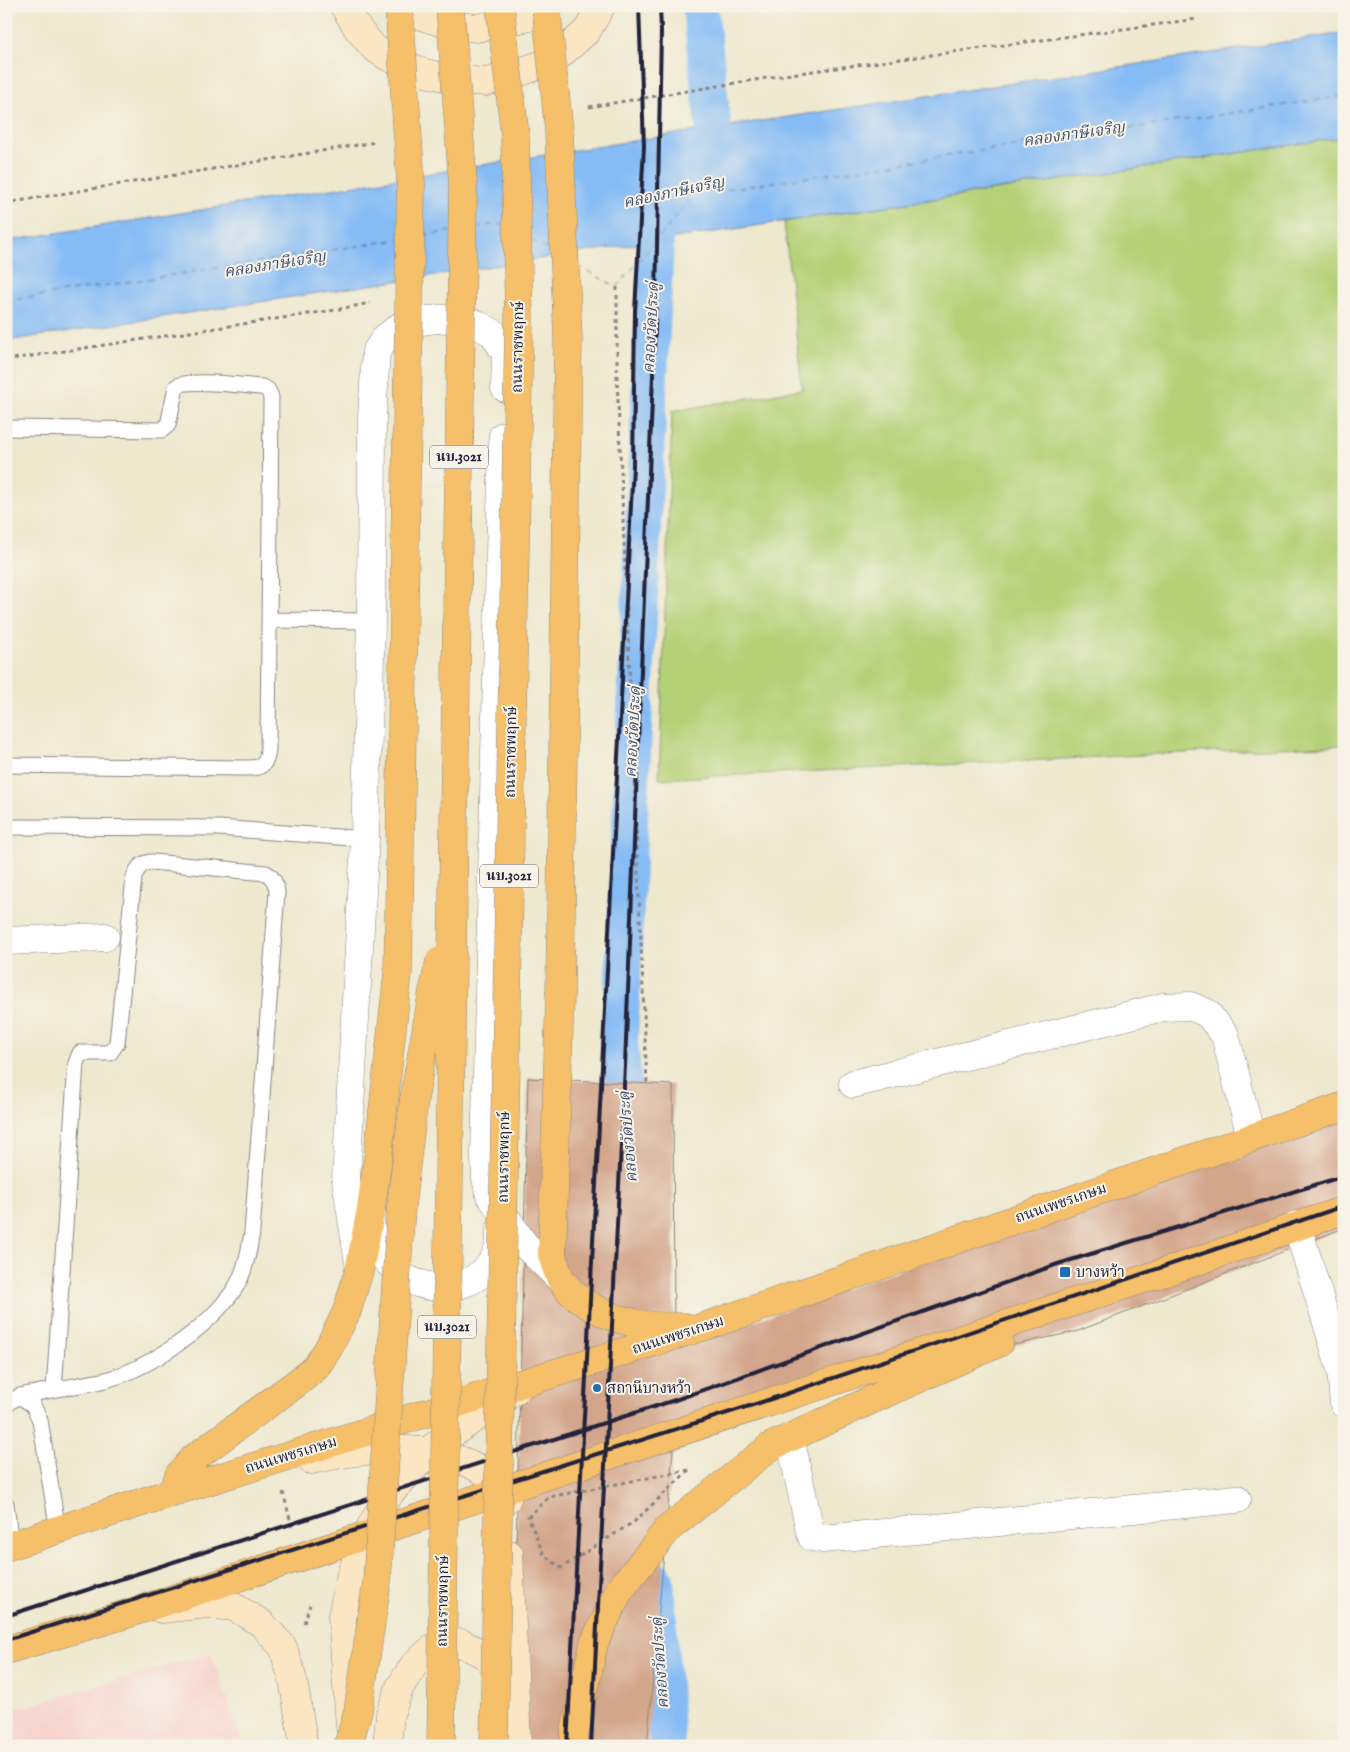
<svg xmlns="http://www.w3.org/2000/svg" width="1350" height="1752" font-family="'IM FELL English','Noto Serif Thai',serif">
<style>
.built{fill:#f7d0cb}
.green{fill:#b5d177;stroke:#6c7a59}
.water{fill:#86bcf5;stroke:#546f98}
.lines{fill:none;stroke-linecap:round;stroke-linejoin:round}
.canal{stroke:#86bcf5;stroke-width:36}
.ferry{stroke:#405073;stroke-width:1;stroke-dasharray:6 5;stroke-linecap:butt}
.building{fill:#d3a58a}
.service-casing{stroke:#888584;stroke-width:17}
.minor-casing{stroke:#888584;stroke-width:29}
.tertiary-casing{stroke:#888584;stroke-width:29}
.secondary-casing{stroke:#888584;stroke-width:29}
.primary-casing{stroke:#888584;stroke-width:29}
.path{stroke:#888584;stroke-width:3;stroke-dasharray:4 4;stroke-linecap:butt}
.service{stroke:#fff;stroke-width:15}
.minor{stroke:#fff;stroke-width:28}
.tertiary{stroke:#fff;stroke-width:28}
.secondary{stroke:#fbe6c4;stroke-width:28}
.primary{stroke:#f6c06b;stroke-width:28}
.rail{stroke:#22223b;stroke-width:4}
.primary-bridge-casing{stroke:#888584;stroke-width:29;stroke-linecap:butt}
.primary-bridge{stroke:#f6c06b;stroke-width:28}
.poi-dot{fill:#1f6fb2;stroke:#f7f3e8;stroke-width:2}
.labels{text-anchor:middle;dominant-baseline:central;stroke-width:4;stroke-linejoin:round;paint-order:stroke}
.shield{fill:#f7f3e8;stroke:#62616f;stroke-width:1}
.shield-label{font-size:14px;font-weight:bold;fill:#22223b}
.street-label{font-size:15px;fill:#22223b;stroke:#f7f3e8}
.poi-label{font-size:15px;fill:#22223b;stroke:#f7f3e8;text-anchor:start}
.water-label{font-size:16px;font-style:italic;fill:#405073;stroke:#f7f3e8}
</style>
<rect width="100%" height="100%" fill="#f7f3e8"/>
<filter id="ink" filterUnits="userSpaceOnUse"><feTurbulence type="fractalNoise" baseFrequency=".02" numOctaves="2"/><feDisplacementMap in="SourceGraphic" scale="10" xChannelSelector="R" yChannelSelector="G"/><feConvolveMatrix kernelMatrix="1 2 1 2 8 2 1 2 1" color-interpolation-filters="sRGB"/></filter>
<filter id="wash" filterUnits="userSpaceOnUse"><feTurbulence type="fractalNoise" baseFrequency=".0096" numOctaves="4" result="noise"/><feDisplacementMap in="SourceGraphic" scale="20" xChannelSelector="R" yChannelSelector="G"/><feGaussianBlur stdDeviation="1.12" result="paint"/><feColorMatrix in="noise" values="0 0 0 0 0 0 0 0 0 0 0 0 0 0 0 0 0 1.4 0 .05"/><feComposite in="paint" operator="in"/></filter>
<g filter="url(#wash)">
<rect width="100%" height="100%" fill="#eee8ce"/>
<path class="built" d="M211,1653L244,1746H6V1712Z"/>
<path class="green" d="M1344,137V745L659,779L672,411L802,389L784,222Z"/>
<path class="water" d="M1344,33V137L708,233L6,341V241L695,131Z"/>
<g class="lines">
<path class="canal" d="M700,6L719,178
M628,1133L620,1040L658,196
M656,1580L667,1746"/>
<path class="ferry" d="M476,227L499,224L504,226
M424,236L450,231
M532,241L550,251
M578,266L617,287L695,194L1344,96
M6,301L396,240"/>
</g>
<g id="blocks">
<path class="building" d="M528,1078L673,1085L674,1349L1344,1114V1228L1078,1331L696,1414L675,1428L647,1746H511Z"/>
</g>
</g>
<g filter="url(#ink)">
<use href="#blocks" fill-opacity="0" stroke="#888584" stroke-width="1"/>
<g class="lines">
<g class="service-casing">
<path id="service" d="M6,428L162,430L168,425L176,387C185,378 247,386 262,387L268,390L271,397L268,750C266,769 258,768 242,768L6,765
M269,620L371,621
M6,827L219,828L365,839
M19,1396L33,1405L40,1420L58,1531
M6,1405C10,1402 15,1398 19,1397C25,1394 34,1394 41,1392C60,1389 79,1385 97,1382C145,1372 206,1330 234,1290C245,1273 249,1252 252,1232L277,892C276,884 274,878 266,873L153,862C142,862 138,867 134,877L117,1043L110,1053H80L76,1063L54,1390
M6,1504L11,1546"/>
</g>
<g class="minor-casing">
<path id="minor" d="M6,941L105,937
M853,1084L1163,1007L1190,1006L1207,1013L1225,1035L1251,1137
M1297,1225L1341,1369L1344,1404
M790,1437L810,1531L812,1537L823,1539L1237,1499"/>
</g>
<g class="tertiary-casing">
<path id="tertiary" d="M503,436L485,1157L486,1178L490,1195L524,1244L560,1279
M371,1211C370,1221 370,1232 374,1242C378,1251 386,1260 393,1267C397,1271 402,1277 407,1279C442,1296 488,1286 499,1246C500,1241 500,1235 500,1230
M359,1263L346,1180L365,839L371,621L372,417L376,352L385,338L402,325L427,320L455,318L474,323L493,333L506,354L505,388"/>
</g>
<g class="secondary-casing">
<path id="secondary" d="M344,6L358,29L374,48L390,58L425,73L459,80L486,82L512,75L554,60L587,31L601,6
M403,6L415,14L443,23L476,28L529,17L545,6
M311,1460C363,1448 428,1441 478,1468C488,1473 497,1481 506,1488L507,1499
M509,1554L517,1746
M161,1609L207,1604L234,1607L261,1623L283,1647L293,1680L304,1746
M350,1727L342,1616L351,1574L366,1535L390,1493L433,1447L517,1389
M387,1746L390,1714L400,1687L414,1665L433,1648L461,1643L487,1656L503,1683"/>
</g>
<g class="primary-casing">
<path id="primary" d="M560,994L552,1255C555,1263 557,1273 562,1281C575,1302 610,1318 634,1323C651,1327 668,1327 685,1327
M173,1492L179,1475L194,1458L298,1382L316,1367L328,1349L347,1311L359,1271L371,1209L378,1157L398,973
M6,1547L173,1492L706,1326L1344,1106
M6,1650L130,1613L1177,1268L1344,1210
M574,1746L575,1731L594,1643L619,1591L668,1529L770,1447L897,1388L999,1343"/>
</g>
<path class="path" d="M589,107L791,74L1197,19
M6,203L376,142
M617,287V377L647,1084
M6,360L335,310L370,303
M689,1470L635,1521L561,1568L544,1555L528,1517L549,1497Z
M283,1492L292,1527
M304,1623L310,1605"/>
<use href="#service" class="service"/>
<use href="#minor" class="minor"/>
<use href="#tertiary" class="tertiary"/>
<use href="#secondary" class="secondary"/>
<use href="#primary" class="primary"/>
<path class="rail" d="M6,1616L675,1400L1058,1264L1344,1176
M6,1640L759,1403L1344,1206
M567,1746L633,466L635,312L644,146L639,6
M591,1746L625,1065L656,301L661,31L660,6"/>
<g class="primary-bridge-casing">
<path id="primary-bridge" d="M546,6L559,131L568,338L560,994
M398,973L411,184L399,6
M348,1746L358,1711L377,1582L401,1206L414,1099L433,991L440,961
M441,1746L463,184L450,6
M494,1746L519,319L515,135L500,6"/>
</g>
<use href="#primary-bridge" class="primary-bridge"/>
</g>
</g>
<g class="poi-dot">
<rect x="1059" y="1266" width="12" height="12" rx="2.5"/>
<circle cx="597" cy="1388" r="5"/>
</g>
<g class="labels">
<g class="shield">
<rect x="430" y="445.5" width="58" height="23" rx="4"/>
<rect x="480" y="864.5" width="58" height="23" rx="4"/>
<rect x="418" y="1315.5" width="58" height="23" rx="4"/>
</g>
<g class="shield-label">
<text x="459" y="457">นบ.3021</text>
<text x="509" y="876">นบ.3021</text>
<text x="447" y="1327">นบ.3021</text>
</g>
<g class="street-label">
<text transform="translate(518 347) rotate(-89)">ถนนราชพฤกษ์</text>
<text transform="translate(511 752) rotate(-89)">ถนนราชพฤกษ์</text>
<text transform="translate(504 1157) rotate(-89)">ถนนราชพฤกษ์</text>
<text transform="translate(1061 1203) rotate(-19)">ถนนเพชรเกษม</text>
<text transform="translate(678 1335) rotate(-18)">ถนนเพชรเกษม</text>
<text transform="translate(291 1455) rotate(-17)">ถนนเพชรเกษม</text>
<text transform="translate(443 1601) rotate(-89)">ถนนราชพฤกษ์</text>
</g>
<g class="poi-label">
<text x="1076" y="1272">บางหว้า</text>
<text x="607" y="1388">สถานีบางหว้า</text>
</g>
<g class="water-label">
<text transform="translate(1074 135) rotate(-8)">คลองภาษีเจริญ</text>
<text transform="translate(674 193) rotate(-12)">คลองภาษีเจริญ</text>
<text transform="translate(275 265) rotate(-9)">คลองภาษีเจริญ</text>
<text transform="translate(652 328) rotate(-87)">คลองวัดประดู่</text>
<text transform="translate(634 732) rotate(-87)">คลองวัดประดู่</text>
<text transform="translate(629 1137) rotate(-95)">คลองวัดประดู่</text>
<text transform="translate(661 1663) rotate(-94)">คลองวัดประดู่</text>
</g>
</g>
<rect width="1350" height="1752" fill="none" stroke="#f7f3e8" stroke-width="25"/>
</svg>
